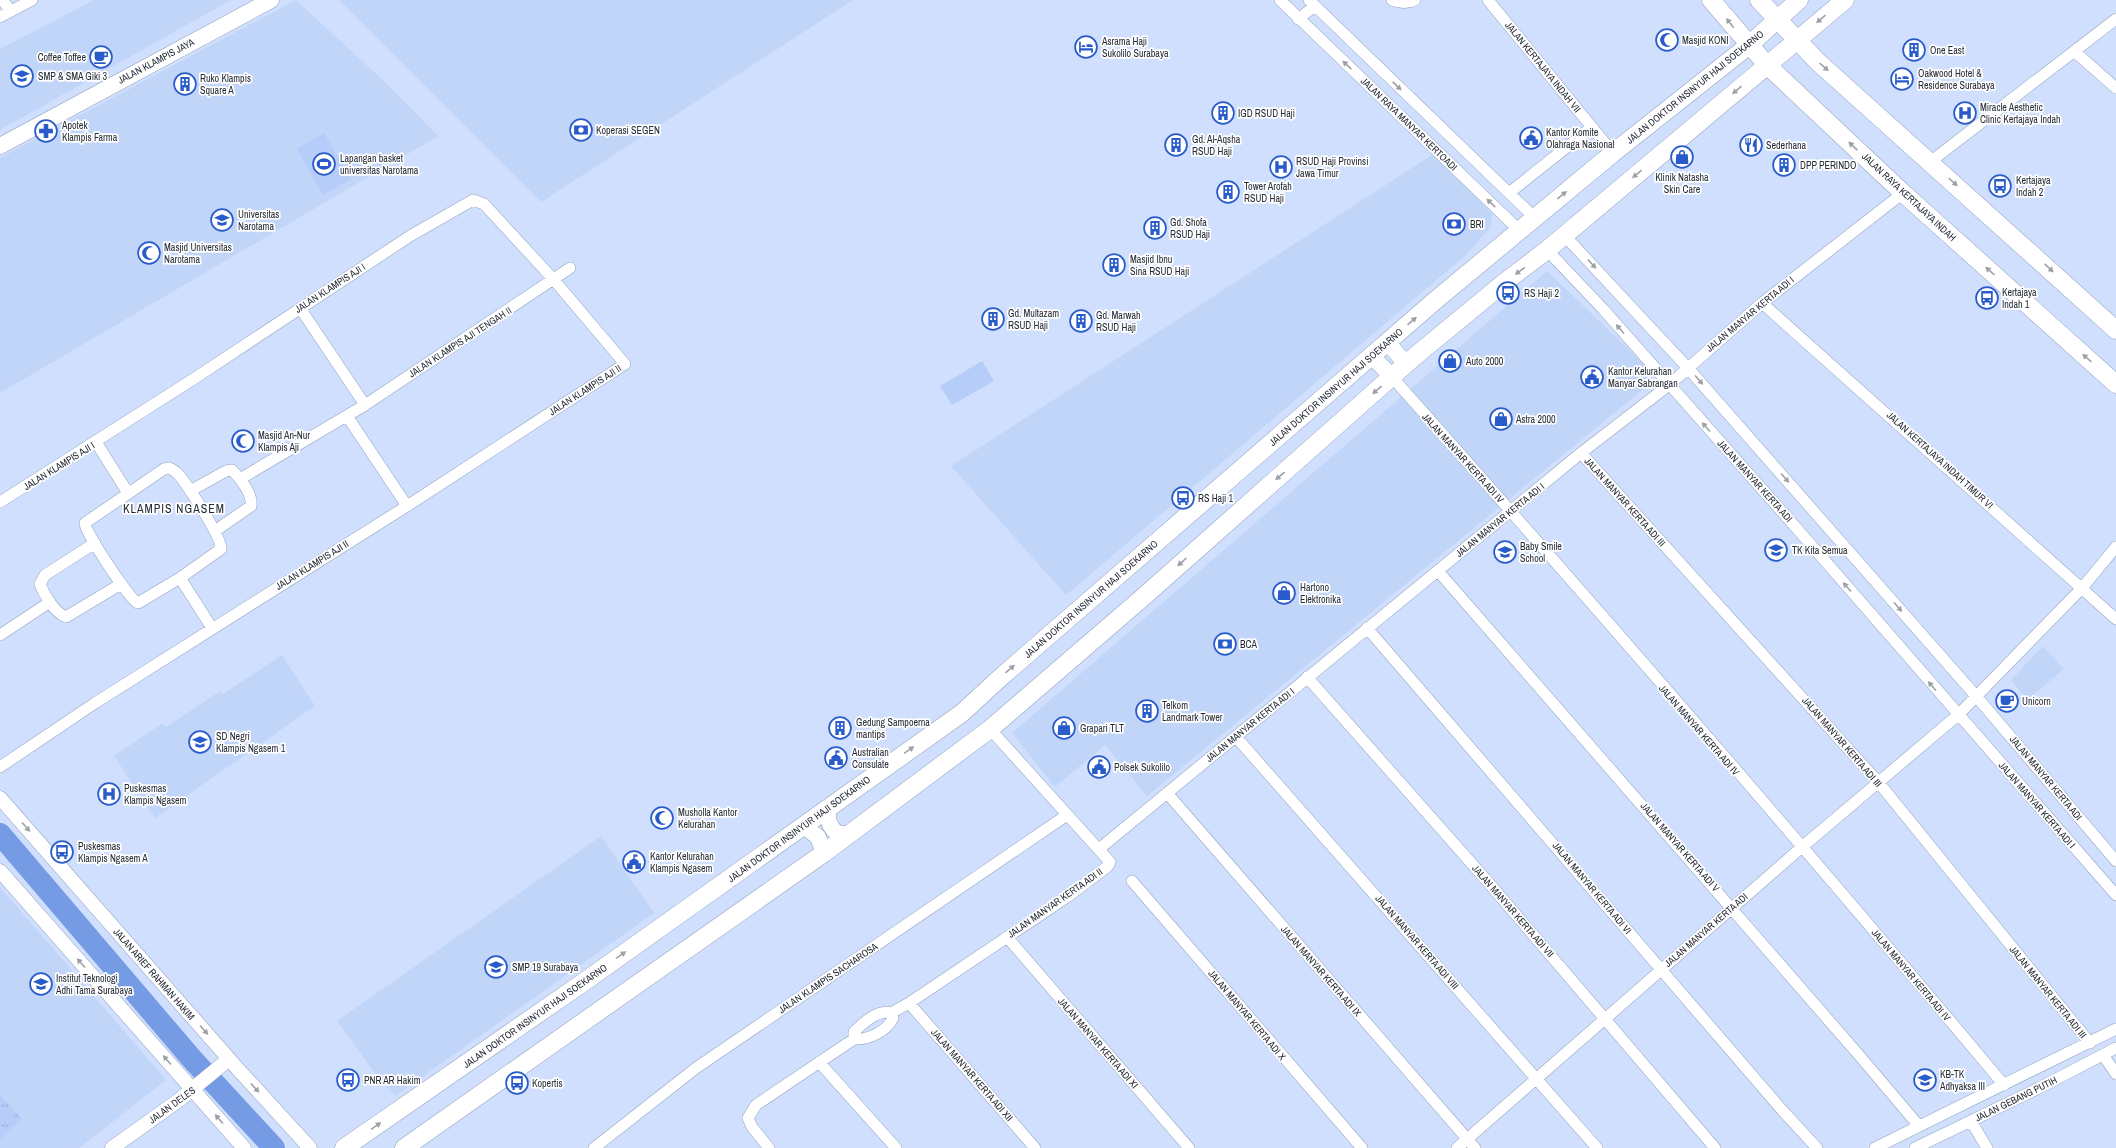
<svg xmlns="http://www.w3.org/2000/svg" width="2116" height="1148" font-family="'Archivo Narrow',sans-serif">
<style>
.built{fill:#c1d5f9}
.park{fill:url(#park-tufts)}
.pitch{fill:#b6cdfa}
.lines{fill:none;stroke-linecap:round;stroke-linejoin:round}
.river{stroke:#759be5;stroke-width:22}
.minor-casing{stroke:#93a2be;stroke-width:12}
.tertiary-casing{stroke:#93a2be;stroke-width:15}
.secondary-casing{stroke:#93a2be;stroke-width:17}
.primary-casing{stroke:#93a2be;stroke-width:19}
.minor{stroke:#fff;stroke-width:11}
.tertiary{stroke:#fff;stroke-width:14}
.secondary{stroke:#fff;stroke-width:16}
.primary{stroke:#fff;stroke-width:18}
.oneway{fill:#9da0a5}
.labels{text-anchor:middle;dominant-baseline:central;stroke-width:3.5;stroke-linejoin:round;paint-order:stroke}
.poi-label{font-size:10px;fill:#262c37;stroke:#fff;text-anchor:start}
.street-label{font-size:10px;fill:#262c37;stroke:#fff}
.quarter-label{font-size:12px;letter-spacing:1px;fill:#262c37;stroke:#fff}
</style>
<defs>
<pattern id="park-tufts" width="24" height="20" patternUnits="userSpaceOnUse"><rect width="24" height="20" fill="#b6cdfa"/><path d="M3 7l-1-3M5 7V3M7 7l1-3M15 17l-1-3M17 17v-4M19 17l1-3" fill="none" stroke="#9cb0d7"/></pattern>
</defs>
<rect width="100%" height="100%" fill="#cfdffd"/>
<path class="built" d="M94,0H231L0,130V49Z
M296,0L389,86L438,136L0,393V158Z
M339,0H853L541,202Z
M1435,153L1492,214L1491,226L1467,254L1066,595L951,466Z
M1547,271L1643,363L1651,374L1647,386L1147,796L1105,745L1055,787L1012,733Z
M2043,646L2064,669L2027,700L2011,680Z
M282,655L315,706L155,818L114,756L163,723L166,727L220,691L223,694Z
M601,836L654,913L395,1096L374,1072L337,1021Z
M0,887L166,1080L79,1148H0Z"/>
<path class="park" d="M0,1095L22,1119L0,1139Z"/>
<path class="pitch" d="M324,133L351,179L323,195L297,149Z
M982,361L994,381L952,405L940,386Z"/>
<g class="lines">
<path class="river" d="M0,834L192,1059L274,1148"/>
<g class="minor-casing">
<path id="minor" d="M2,0L11,11
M1280,0L1519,230
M1309,0L1534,217
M1392,0C1400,3 1407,4 1415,0
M1488,0L1613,153
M0,17L32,0
M1298,19L1315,6
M2075,52L2116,88
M1930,162L2116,19
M1509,193L1592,127
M1565,236L1687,367L1976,696L2116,861
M1547,250L1603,309L1799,531L2116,895
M1762,303L2116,619
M300,308L365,405
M1392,377C1599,610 1804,846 2004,1085
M347,416L407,506
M96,442L128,493
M1581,453L1879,783L2090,1043
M169,468C172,469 174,470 177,473C186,482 222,538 221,549L180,578L138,603C129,599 85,532 85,523L164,469Z
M240,479L365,405L570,268
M190,491L226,471L232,470C240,478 253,494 251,506L215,531
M0,502L195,378L410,236L473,200L484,204L554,280L625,364L407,506L95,703L0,767
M95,543L45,575L40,584C44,595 55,613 66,617L121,584
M1438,571L1858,1054L1919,1126
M180,578L212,628
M1367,628L1782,1110L1817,1148
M0,635L50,602
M1307,677L1488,882L1715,1148
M1236,737L1597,1148
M1167,793L1475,1148
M1099,849L1581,453L1669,385L1762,303L1903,193
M1132,881L1362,1148
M1007,937L1189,1148
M909,1003L1035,1148
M854,1039V1032C863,1023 878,1009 891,1013L909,1003L1067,897L1108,866L1110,862L990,729
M2103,1055L2116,1074
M819,1062L896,1148
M1971,1121L1987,1148
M594,1148L696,1068L1067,815
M769,1148L752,1127L748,1118L756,1105L854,1039C869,1040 887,1031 893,1018L891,1013
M1457,1148L1802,847L1958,715L2082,588L2116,547
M1875,1148L2116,1029
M1915,1148L2037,1089L2116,1048"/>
</g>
<g class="tertiary-casing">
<path id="tertiary" d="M0,798L236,1067L310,1148
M0,871L244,1148
M112,1148L179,1100L229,1059"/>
</g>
<g class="secondary-casing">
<path id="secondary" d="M0,146L271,0
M1387,342L1406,364
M1372,356L1392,377
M829,807C826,819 829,827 838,834H848
M804,826L818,837L824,853"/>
</g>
<g class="primary-casing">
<path id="primary" d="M1711,0L1767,65L1903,193L2116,384
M1759,0L1818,62L2116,330
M344,1148L581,984L962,713L1001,677L1437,299L1613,153L1748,46L1799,0
M404,1148L824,853L990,729L1141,599L1414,357L1505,282L1547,250L1845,0"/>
</g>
<use href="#minor" class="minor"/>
<use href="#tertiary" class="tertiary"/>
<use href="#secondary" class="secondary"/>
<use href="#primary" class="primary"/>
</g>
<defs><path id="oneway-solid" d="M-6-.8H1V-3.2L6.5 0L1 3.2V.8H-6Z"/></defs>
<g class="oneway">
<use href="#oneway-solid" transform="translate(1821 19) rotate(140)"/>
<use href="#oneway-solid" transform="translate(1730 23) rotate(-129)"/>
<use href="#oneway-solid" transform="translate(1347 65) rotate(-137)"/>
<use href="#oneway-solid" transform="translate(1824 67) rotate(42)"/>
<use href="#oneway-solid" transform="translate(1397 86) rotate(44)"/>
<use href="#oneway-solid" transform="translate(1737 90) rotate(140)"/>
<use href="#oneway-solid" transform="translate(1853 146) rotate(-137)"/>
<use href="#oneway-solid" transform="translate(1637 174) rotate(140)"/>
<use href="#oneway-solid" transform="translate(1953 182) rotate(42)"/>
<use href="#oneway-solid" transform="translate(1562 195) rotate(-39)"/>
<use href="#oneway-solid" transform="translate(1491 203) rotate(-136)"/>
<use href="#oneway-solid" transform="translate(1592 264) rotate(47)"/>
<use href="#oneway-solid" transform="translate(2049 268) rotate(43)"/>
<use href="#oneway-solid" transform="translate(1520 271) rotate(144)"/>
<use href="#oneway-solid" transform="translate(1990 271) rotate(-138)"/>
<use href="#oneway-solid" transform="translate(1412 321) rotate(-41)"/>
<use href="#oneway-solid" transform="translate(1620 329) rotate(-131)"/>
<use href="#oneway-solid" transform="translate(2087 358) rotate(-138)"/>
<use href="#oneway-solid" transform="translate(1699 380) rotate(49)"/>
<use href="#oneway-solid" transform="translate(1377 390) rotate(139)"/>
<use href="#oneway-solid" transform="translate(1706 427) rotate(-132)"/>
<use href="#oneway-solid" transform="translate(1280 476) rotate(139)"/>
<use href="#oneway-solid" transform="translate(1785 478) rotate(49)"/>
<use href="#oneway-solid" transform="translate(1182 562) rotate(138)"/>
<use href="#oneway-solid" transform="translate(1847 587) rotate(-131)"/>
<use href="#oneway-solid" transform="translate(1898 607) rotate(49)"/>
<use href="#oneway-solid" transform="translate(1010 669) rotate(-41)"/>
<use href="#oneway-solid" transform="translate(1932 686) rotate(-131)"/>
<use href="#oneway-solid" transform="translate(909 750) rotate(-35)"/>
<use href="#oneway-solid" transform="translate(26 827) rotate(49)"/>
<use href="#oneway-solid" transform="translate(621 955) rotate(-35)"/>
<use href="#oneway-solid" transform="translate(81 963) rotate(-132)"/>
<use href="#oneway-solid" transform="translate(204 1030) rotate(49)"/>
<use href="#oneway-solid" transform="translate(167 1060) rotate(-131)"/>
<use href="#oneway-solid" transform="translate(255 1088) rotate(47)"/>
<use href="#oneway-solid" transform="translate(219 1119) rotate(-131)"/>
<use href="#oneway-solid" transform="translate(376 1126) rotate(-35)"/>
</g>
<defs>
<g id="mosque-ring" transform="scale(1.15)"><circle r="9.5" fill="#fff" stroke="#295cca" stroke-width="1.5"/><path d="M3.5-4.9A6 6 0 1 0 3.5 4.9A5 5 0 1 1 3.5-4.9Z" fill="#295cca"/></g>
<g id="hotel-ring" transform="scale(1.15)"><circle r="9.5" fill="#fff" stroke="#295cca" stroke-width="1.5"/><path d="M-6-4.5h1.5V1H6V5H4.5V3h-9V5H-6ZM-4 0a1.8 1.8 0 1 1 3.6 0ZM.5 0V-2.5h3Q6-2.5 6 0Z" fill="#295cca"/></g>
<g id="building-ring" transform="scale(1.15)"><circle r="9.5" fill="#fff" stroke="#295cca" stroke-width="1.5"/><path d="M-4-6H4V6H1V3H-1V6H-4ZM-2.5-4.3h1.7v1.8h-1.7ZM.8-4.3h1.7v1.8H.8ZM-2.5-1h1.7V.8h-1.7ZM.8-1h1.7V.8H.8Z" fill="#295cca"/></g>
<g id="cafe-ring" transform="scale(1.15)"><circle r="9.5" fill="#fff" stroke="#295cca" stroke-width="1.5"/><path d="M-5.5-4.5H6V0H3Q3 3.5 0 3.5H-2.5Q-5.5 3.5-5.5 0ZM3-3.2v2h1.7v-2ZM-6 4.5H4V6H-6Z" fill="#295cca"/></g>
<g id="school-ring" transform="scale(1.15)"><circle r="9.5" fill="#fff" stroke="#295cca" stroke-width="1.5"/><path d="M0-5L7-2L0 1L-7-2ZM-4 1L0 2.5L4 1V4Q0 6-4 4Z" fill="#295cca"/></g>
<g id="hospital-ring" transform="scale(1.15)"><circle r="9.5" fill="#fff" stroke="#295cca" stroke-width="1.5"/><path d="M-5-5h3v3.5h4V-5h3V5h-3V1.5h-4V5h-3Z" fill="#295cca"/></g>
<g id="bank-ring" transform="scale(1.15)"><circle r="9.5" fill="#fff" stroke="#295cca" stroke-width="1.5"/><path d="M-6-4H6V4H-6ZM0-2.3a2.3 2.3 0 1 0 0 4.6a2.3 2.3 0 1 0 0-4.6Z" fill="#295cca"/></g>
<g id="pharmacy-ring" transform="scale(1.15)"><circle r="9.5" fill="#fff" stroke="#295cca" stroke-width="1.5"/><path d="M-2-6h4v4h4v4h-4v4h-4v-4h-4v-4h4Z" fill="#295cca"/></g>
<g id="civic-ring" transform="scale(1.15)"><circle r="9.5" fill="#fff" stroke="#295cca" stroke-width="1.5"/><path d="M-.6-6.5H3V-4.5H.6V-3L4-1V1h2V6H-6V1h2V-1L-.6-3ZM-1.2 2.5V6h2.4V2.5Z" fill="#295cca"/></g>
<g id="restaurant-ring" transform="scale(1.15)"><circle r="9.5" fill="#fff" stroke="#295cca" stroke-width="1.5"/><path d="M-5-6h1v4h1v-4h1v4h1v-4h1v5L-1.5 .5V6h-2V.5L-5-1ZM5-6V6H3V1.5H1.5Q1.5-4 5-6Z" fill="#295cca"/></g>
<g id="shop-ring" transform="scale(1.15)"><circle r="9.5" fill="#fff" stroke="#295cca" stroke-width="1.5"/><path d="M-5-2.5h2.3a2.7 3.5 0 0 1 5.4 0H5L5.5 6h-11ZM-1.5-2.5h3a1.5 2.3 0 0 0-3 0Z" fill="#295cca"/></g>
<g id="stadium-ring" transform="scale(1.15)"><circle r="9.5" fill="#fff" stroke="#295cca" stroke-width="1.5"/><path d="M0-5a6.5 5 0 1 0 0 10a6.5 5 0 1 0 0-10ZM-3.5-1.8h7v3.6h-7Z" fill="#295cca"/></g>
<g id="bus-ring" transform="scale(1.15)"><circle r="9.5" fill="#fff" stroke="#295cca" stroke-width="1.5"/><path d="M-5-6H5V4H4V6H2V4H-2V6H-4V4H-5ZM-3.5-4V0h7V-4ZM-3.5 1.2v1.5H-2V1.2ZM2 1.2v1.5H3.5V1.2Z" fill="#295cca"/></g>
<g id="university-ring" transform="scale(1.15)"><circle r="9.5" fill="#fff" stroke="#295cca" stroke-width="1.5"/><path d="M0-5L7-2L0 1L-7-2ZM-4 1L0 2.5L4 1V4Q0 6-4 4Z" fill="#295cca"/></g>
</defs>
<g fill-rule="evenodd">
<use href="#mosque-ring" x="1667" y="40"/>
<use href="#hotel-ring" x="1086" y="47"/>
<use href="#building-ring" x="1914" y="50"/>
<use href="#cafe-ring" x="101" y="57"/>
<use href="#school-ring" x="22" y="76"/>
<use href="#hotel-ring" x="1902" y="79"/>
<use href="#building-ring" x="185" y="84"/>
<use href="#building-ring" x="1223" y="113"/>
<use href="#hospital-ring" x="1965" y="113"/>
<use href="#bank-ring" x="581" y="130"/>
<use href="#pharmacy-ring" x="46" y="131"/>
<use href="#civic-ring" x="1531" y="138"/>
<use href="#building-ring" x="1176" y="145"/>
<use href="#restaurant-ring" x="1751" y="145"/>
<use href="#shop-ring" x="1682" y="157"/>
<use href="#stadium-ring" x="324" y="164"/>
<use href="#building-ring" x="1784" y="165"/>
<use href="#hospital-ring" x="1281" y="167"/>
<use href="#bus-ring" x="2000" y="186"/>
<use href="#building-ring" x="1228" y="192"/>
<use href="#university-ring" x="222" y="220"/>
<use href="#bank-ring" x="1454" y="224"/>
<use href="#building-ring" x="1155" y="228"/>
<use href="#mosque-ring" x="149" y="253"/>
<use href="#building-ring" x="1114" y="265"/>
<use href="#bus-ring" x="1508" y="293"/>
<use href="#bus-ring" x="1987" y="298"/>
<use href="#building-ring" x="993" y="319"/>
<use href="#building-ring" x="1081" y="321"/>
<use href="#shop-ring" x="1450" y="361"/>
<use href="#civic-ring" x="1592" y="377"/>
<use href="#shop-ring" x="1501" y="419"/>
<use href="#mosque-ring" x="243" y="441"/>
<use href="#bus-ring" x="1183" y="498"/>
<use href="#school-ring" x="1776" y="550"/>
<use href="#school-ring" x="1505" y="552"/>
<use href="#shop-ring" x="1284" y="593"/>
<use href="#bank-ring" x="1225" y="644"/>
<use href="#cafe-ring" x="2007" y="701"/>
<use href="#building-ring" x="1147" y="711"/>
<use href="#building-ring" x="840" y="728"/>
<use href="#shop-ring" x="1064" y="728"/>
<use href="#school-ring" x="200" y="742"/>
<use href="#civic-ring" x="836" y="758"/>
<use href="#civic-ring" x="1099" y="767"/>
<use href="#hospital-ring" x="109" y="794"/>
<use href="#mosque-ring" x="662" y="818"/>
<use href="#bus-ring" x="62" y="852"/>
<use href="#civic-ring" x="634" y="862"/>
<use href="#school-ring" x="496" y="967"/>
<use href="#university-ring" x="41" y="984"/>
<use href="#bus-ring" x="348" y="1080"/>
<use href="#school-ring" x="1925" y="1080"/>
<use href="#bus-ring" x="517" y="1083"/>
</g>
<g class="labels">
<g class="poi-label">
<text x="1682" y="40">Masjid KONI</text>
<text x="1102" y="41">Asrama Haji<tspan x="1102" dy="12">Sukolilo Surabaya</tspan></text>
<text x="1930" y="50">One East</text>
<text x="86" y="57" text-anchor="end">Coffee Toffee</text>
<text x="1918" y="73">Oakwood Hotel &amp;<tspan x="1918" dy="12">Residence Surabaya</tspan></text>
<text x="38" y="76">SMP &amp; SMA Giki 3</text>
<text x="200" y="78">Ruko Klampis<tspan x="200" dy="12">Square A</tspan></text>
<text x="1980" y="107">Miracle Aesthetic<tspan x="1980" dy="12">Clinic Kertajaya Indah</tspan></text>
<text x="1238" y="113">IGD RSUD Haji</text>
<text x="62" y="125">Apotek<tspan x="62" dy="12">Klampis Farma</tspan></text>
<text x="596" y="130">Koperasi SEGEN</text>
<text x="1546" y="132">Kantor Komite<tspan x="1546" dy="12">Olahraga Nasional</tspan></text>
<text x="1192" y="139">Gd. Al-Aqsha<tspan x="1192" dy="12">RSUD Haji</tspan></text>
<text x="1766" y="145">Sederhana</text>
<text x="340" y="158">Lapangan basket<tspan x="340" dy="12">universitas Narotama</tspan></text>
<text x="1296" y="161">RSUD Haji Provinsi<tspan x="1296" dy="12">Jawa Timur</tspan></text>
<text x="1800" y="165">DPP PERINDO</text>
<text x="1682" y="177" text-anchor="middle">Klinik Natasha<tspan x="1682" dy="12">Skin Care</tspan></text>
<text x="2016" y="180">Kertajaya<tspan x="2016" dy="12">Indah 2</tspan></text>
<text x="1244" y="186">Tower Arofah<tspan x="1244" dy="12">RSUD Haji</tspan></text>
<text x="238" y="214">Universitas<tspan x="238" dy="12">Narotama</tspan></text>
<text x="1170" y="222">Gd. Shofa<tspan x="1170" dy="12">RSUD Haji</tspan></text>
<text x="1470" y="224">BRI</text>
<text x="164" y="247">Masjid Universitas<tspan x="164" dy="12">Narotama</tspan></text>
<text x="1130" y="259">Masjid Ibnu<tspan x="1130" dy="12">Sina RSUD Haji</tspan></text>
<text x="2002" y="292">Kertajaya<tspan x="2002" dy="12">Indah 1</tspan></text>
<text x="1524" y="293">RS Haji 2</text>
<text x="1008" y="313">Gd. Multazam<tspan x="1008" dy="12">RSUD Haji</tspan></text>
<text x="1096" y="315">Gd. Marwah<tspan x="1096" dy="12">RSUD Haji</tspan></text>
<text x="1466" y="361">Auto 2000</text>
<text x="1608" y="371">Kantor Kelurahan<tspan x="1608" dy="12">Manyar Sabrangan</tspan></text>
<text x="1516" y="419">Astra 2000</text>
<text x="258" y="435">Masjid An-Nur<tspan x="258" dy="12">Klampis Aji</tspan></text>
<text x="1198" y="498">RS Haji 1</text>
<text x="1520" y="546">Baby Smile<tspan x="1520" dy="12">School</tspan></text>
<text x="1792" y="550">TK Kita Semua</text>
<text x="1300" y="587">Hartono<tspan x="1300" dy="12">Elektronika</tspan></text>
<text x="1240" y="644">BCA</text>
<text x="2022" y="701">Unicorn</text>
<text x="1162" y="705">Telkom<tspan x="1162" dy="12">Landmark Tower</tspan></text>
<text x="856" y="722">Gedung Sampoerna<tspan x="856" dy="12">mantips</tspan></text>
<text x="1080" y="728">Grapari TLT</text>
<text x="216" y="736">SD Negri<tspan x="216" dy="12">Klampis Ngasem 1</tspan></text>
<text x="852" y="752">Australian<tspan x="852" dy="12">Consulate</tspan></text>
<text x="1114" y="767">Polsek Sukolilo</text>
<text x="124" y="788">Puskesmas<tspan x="124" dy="12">Klampis Ngasem</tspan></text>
<text x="678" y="812">Musholla Kantor<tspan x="678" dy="12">Kelurahan</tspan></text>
<text x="78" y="846">Puskesmas<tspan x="78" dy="12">Klampis Ngasem A</tspan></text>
<text x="650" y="856">Kantor Kelurahan<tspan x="650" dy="12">Klampis Ngasem</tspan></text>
<text x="512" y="967">SMP 19 Surabaya</text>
<text x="56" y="978">Institut Teknologi<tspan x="56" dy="12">Adhi Tama Surabaya</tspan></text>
<text x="1940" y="1074">KB-TK<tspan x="1940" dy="12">Adhyaksa III</tspan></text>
<text x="364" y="1080">PNR AR Hakim</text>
<text x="532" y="1083">Kopertis</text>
</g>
<g class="street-label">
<text transform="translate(156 61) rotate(-28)">JALAN KLAMPIS JAYA</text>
<text transform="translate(1543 67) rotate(51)">JALAN KERTAJAYA INDAH VII</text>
<text transform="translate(1695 87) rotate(-39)">JALAN DOKTOR INSINYUR HAJI SOEKARNO</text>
<text transform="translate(1409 124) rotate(44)">JALAN RAYA MANYAR KERTOADI</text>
<text transform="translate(1909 197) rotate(43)">JALAN RAYA KERTAJAYA INDAH</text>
<text transform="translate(330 288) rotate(-33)">JALAN KLAMPIS AJI I</text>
<text transform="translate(1750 314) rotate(-40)">JALAN MANYAR KERTA ADI I</text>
<text transform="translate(460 342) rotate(-33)">JALAN KLAMPIS AJI TENGAH II</text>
<text transform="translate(1336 387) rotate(-41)">JALAN DOKTOR INSINYUR HAJI SOEKARNO</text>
<text transform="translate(585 390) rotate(-33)">JALAN KLAMPIS AJI II</text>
<text transform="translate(1463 458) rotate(48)">JALAN MANYAR KERTA ADI IV</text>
<text transform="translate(1940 460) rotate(42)">JALAN KERTAJAYA INDAH TIMUR VI</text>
<text transform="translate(59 466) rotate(-32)">JALAN KLAMPIS AJI I</text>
<text transform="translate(1755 481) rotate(48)">JALAN MANYAR KERTA ADI</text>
<text transform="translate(1625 502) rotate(48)">JALAN MANYAR KERTA ADI III</text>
<text transform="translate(1500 520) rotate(-39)">JALAN MANYAR KERTA ADI I</text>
<text transform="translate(312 565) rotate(-32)">JALAN KLAMPIS AJI II</text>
<text transform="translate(1091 599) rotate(-41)">JALAN DOKTOR INSINYUR HAJI SOEKARNO</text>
<text transform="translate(1250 725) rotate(-39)">JALAN MANYAR KERTA ADI I</text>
<text transform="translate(1699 730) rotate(49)">JALAN MANYAR KERTA ADI IV</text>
<text transform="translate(1842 742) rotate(49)">JALAN MANYAR KERTA ADI III</text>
<text transform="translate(2046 778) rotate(50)">JALAN MANYAR KERTA ADI</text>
<text transform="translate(2037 805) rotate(49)">JALAN MANYAR KERTA ADI I</text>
<text transform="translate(799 829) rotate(-36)">JALAN DOKTOR INSINYUR HAJI SOEKARNO</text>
<text transform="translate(1680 847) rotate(49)">JALAN MANYAR KERTA ADI V</text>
<text transform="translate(1592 888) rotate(50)">JALAN MANYAR KERTA ADI VI</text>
<text transform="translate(1055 903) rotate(-35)">JALAN MANYAR KERTA ADI II</text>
<text transform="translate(1513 911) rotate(49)">JALAN MANYAR KERTA ADI VII</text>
<text transform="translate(1706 930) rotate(-41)">JALAN MANYAR KERTA ADI</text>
<text transform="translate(1417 942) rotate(49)">JALAN MANYAR KERTA ADI VIII</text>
<text transform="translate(1321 971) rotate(49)">JALAN MANYAR KERTA ADI IX</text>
<text transform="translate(154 974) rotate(49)">JALAN ARIEF RAHMAN HAKIM</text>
<text transform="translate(1911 975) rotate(50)">JALAN MANYAR KERTA ADI IV</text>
<text transform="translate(828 978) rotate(-34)">JALAN KLAMPIS SACHAROSA</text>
<text transform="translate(2048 992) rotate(51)">JALAN MANYAR KERTA ADI III</text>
<text transform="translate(1247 1015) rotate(50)">JALAN MANYAR KERTA ADI X</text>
<text transform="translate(535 1016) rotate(-35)">JALAN DOKTOR INSINYUR HAJI SOEKARNO</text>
<text transform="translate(1098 1043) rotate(49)">JALAN MANYAR KERTA ADI XI</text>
<text transform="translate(972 1075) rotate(49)">JALAN MANYAR KERTA ADI XII</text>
<text transform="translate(2016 1099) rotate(-26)">JALAN GEBANG PUTIH</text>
<text transform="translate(172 1105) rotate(-36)">JALAN DELES</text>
</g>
<g class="quarter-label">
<text x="174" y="509">KLAMPIS NGASEM</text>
</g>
</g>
</svg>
